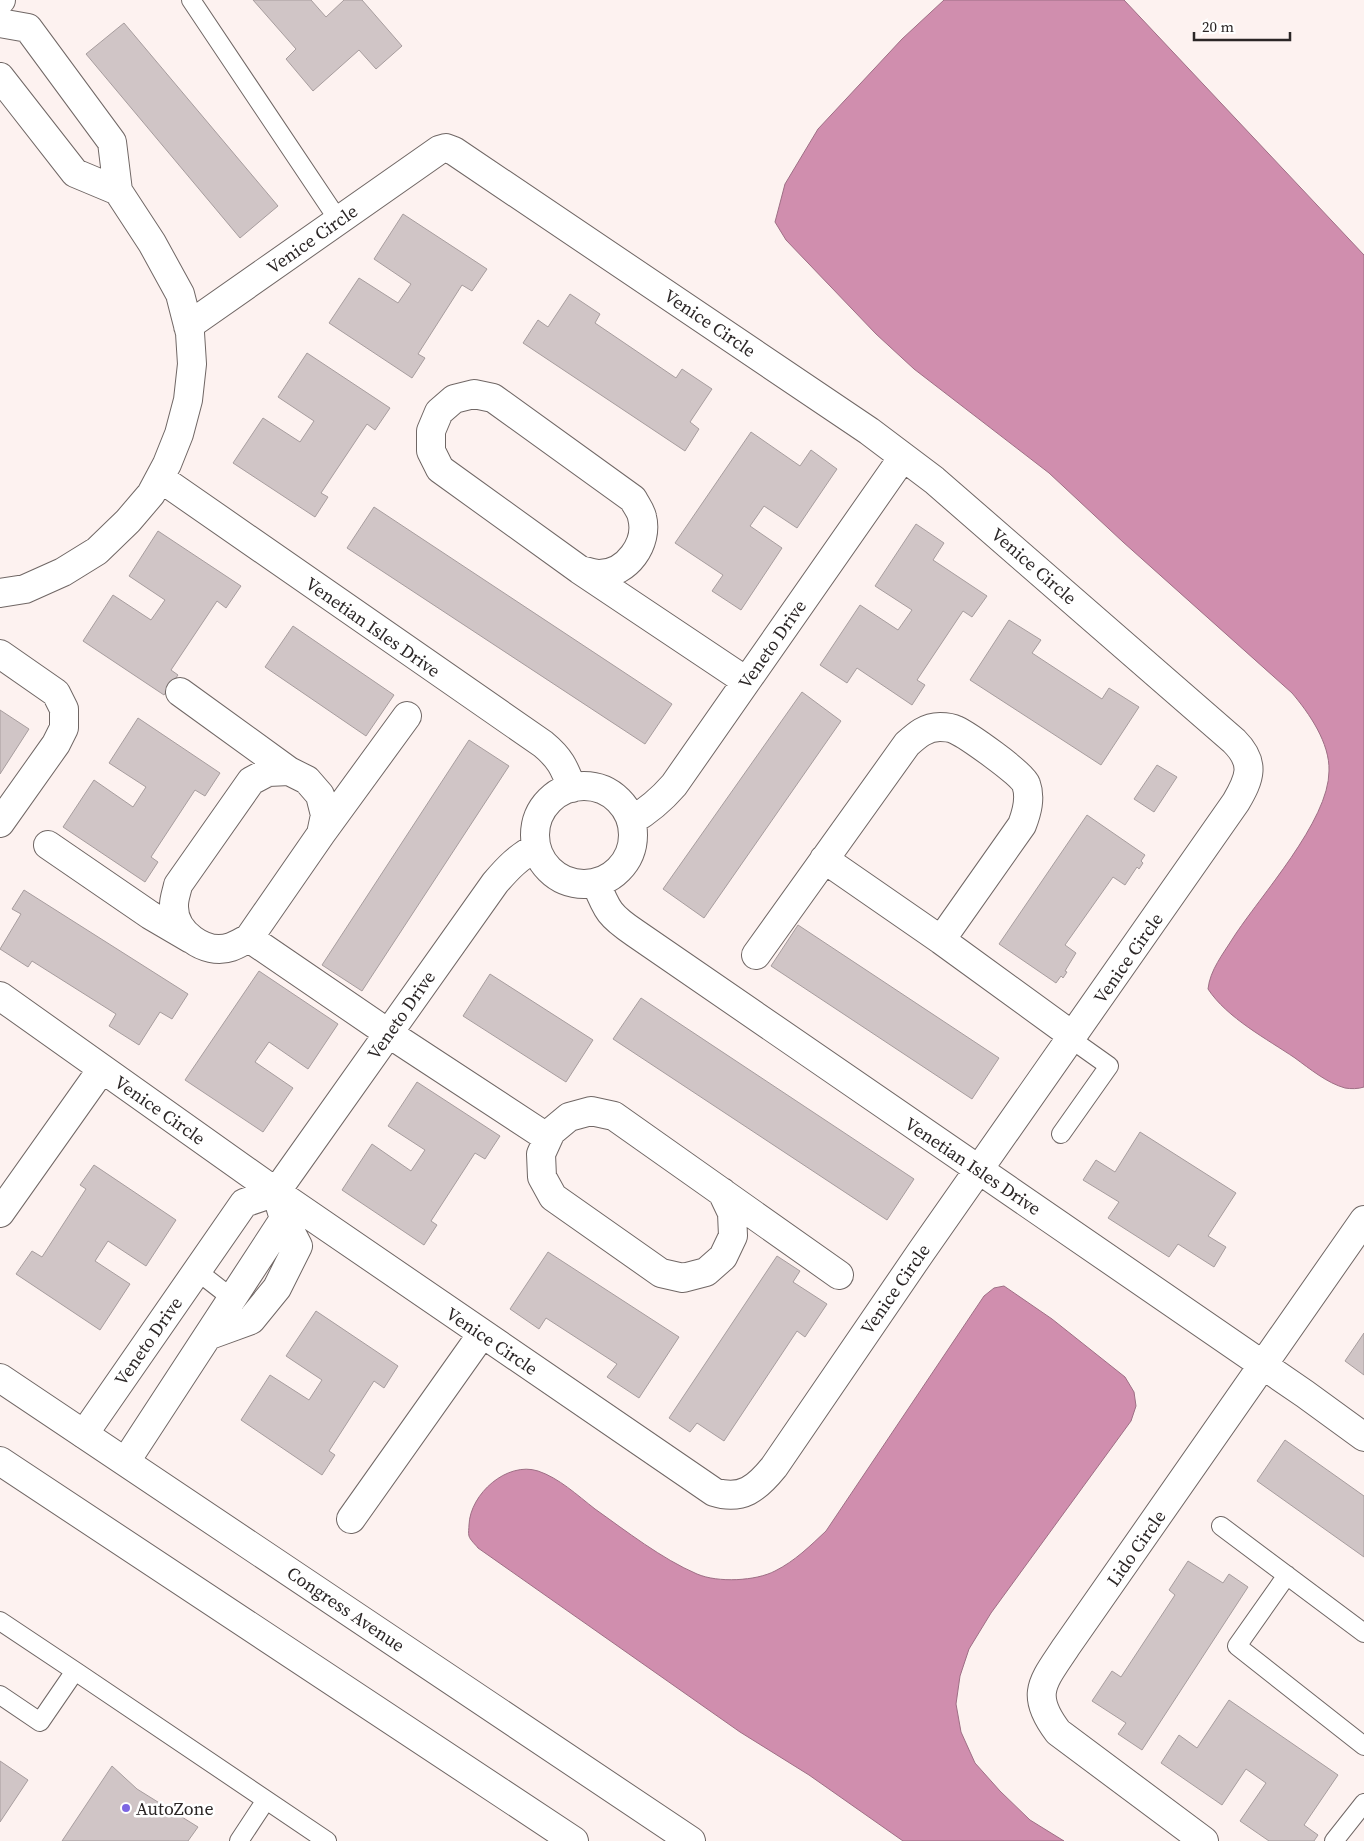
<svg xmlns="http://www.w3.org/2000/svg" width="1364" height="1841" font-family="'Source Serif 4',serif">
<style>
.water{fill:#d08eae;stroke:#9e6f85}
.building{fill:#d0c5c6;stroke:#a79d9e}
.lines{fill:none;stroke-linecap:round;stroke-linejoin:round}
.lane-casing{stroke:#706765;stroke-width:20}
.street-casing{stroke:#706765;stroke-width:30}
.secondary-casing{stroke:#706765;stroke-width:30}
.lane{stroke:#fff;stroke-width:18}
.street{stroke:#fff;stroke-width:28}
.secondary{stroke:#fff;stroke-width:28}
.poi-dot{fill:#7c66e2;stroke:#fff;stroke-width:2}
.labels{text-anchor:middle;dominant-baseline:central;stroke-width:5;stroke-linejoin:round;paint-order:stroke}
.street-label{font-size:18px;fill:#2b2626;stroke:#fff}
.poi-label{font-size:18px;fill:#2b2626;stroke:#fff;text-anchor:start}
</style>
<rect width="100%" height="100%" fill="#fdf2f0"/>
<path class="water" d="M944,0H1124L1364,255V1087C1358,1089 1351,1089 1345,1088C1327,1083 1310,1069 1295,1058C1267,1039 1227,1018 1208,989C1210,970 1223,954 1233,938C1260,896 1329,821 1329,771C1330,743 1309,713 1292,693L1123,542L1049,473L914,369L876,334L786,240L775,222L785,184L818,129L902,39Z
M1004,1286L1052,1319L1125,1377L1134,1392L1136,1406L1131,1421L991,1613L969,1649L960,1676L956,1704L961,1732L975,1763L1000,1791L1030,1820L1064,1841H903L809,1775L740,1732L478,1548C476,1545 470,1540 469,1536C468,1533 469,1528 469,1525C470,1494 507,1461 538,1471C559,1478 577,1495 595,1509C626,1531 662,1559 697,1574C718,1583 756,1581 775,1571C795,1561 810,1546 826,1531L984,1296L994,1288Z"/>
<path class="building" d="M253,0H311L326,17L344,0H362L402,46L376,69L359,50L313,91L286,59L296,49Z
M124,23L278,206L240,238L86,54Z
M403,214L487,269L472,291L462,285L418,354L425,358L412,378L329,323L359,278L398,303L411,284L374,259Z
M570,294L600,314L595,323L676,378L682,369L712,389L690,422L699,429L685,451L523,343L538,320L548,327Z
M307,353L390,408L375,430L367,424L321,493L328,497L315,517L233,463L263,418L300,442L314,421L278,397Z
M751,432L800,466L811,450L837,469L797,528L764,506L750,526L782,548L741,610L712,591L723,575L675,543Z
M374,507L672,704L645,744L347,548Z
M916,524L944,543L933,560L987,596L972,617L963,611L917,680L925,685L912,705L857,668L847,683L820,665L860,605L898,630L912,610L875,586Z
M158,531L241,586L226,608L217,601L171,670L178,675L164,695L83,641L113,595L151,620L165,600L129,576Z
M1009,620L1041,640L1032,653L1102,699L1109,688L1139,707L1101,765L970,680Z
M293,626L394,695L366,736L265,667Z
M802,692L841,721L704,918L663,889Z
M0,710L29,729L0,774Z
M138,718L220,773L205,796L195,790L151,857L158,862L145,882L63,827L94,780L133,807L146,787L109,763Z
M469,740L509,766L362,991L322,965Z
M1157,765L1177,777L1154,812L1134,799Z
M1087,815L1145,855L1141,861L1143,863L1139,869L1137,867L1125,885L1113,877L1065,945L1076,953L1065,971L1067,972L1063,978L1061,976L1056,983L999,944Z
M24,890L188,994L172,1019L160,1012L139,1045L109,1026L116,1014L32,961L28,967L0,949L21,914L12,909Z
M798,925L999,1058L972,1099L771,966Z
M259,971L338,1024L308,1069L269,1042L255,1062L293,1088L263,1132L185,1080Z
M490,974L593,1040L566,1082L463,1016Z
M641,998L914,1179L887,1220L613,1039Z
M417,1082L500,1136L485,1159L475,1153L431,1221L437,1225L424,1245L342,1190L372,1144L411,1171L425,1150L388,1126Z
M1140,1132L1236,1193L1208,1236L1226,1247L1214,1267L1178,1244L1169,1257L1108,1218L1119,1202L1083,1180L1096,1160L1115,1172Z
M94,1165L176,1220L146,1266L108,1241L95,1261L130,1284L100,1330L16,1274L32,1251L42,1257L86,1189L80,1185Z
M548,1252L679,1337L639,1398L607,1377L617,1364L546,1318L539,1329L510,1309Z
M777,1256L800,1271L793,1282L827,1304L805,1337L797,1331L724,1441L697,1423L690,1432L669,1418Z
M316,1311L398,1366L384,1388L374,1381L329,1451L335,1455L322,1475L241,1420L270,1375L309,1400L322,1380L286,1356Z
M1364,1333V1375L1345,1361Z
M1285,1440L1364,1496V1557L1257,1481Z
M1188,1561L1223,1583L1229,1574L1248,1587L1142,1750L1118,1734L1126,1723L1092,1701L1112,1671L1121,1677L1175,1595L1169,1590Z
M1229,1700L1338,1775L1304,1825L1318,1835L1314,1841H1269L1240,1821L1266,1783L1246,1769L1222,1805L1161,1763L1179,1735L1197,1748Z
M0,1761L28,1780L0,1822Z
M112,1766L137,1789L198,1827L188,1841H62Z"/>
<g class="lines">
<g class="lane-casing">
<path id="lane" d="M191,0L339,221
M1061,1134L1109,1066L1071,1039
M197,1271L233,1299
M1221,1526L1364,1633
M1287,1575L1237,1646L1364,1746
M0,1621L75,1671L40,1722L0,1695
M75,1671L327,1841
M239,1841L266,1800
M1334,1841L1364,1803"/>
</g>
<g class="street-casing">
<path id="street" d="M0,23L28,28L112,142L118,191L152,243L180,294L190,333L192,364L188,400L179,434L167,464L151,494L128,521L97,551L63,572L25,589L0,593
M0,77L75,173L118,191
M474,394L493,398L633,499C636,505 641,511 642,517C649,543 627,574 599,574C593,574 586,571 580,570L440,469L431,451V431L439,412L454,399Z
M160,478L543,744C560,758 564,767 572,788
M580,570L746,681
M0,654L56,693L64,709V728L56,744L0,823
M180,692L289,771
M289,771L307,780L320,795L325,815L321,834L249,938C243,941 237,945 231,947C205,956 173,932 174,905C174,898 177,891 178,885L251,781L268,772Z
M535 835a49 49 0 1 1 98 0a49 49 0 1 1-98 0Z
M631,821C648,811 661,800 674,785L903,457
M321,834L407,716
M48,845L150,915L191,939
M824,859L941,940L1073,1036
M596,883C607,911 610,916 635,933L1305,1394L1364,1437
M249,938L388,1033L548,1138
M756,955L907,744C917,735 926,727 940,727C944,727 952,728 956,730C967,735 1023,774 1026,784C1031,798 1027,812 1022,825L941,940
M0,996L276,1192L714,1492C742,1501 757,1488 774,1467L921,1252L1236,802C1250,778 1256,763 1234,741L934,480L869,431L454,151L446,148L439,150L188,326
M722,1192L732,1213L733,1236L723,1257L706,1272L683,1278L661,1273L553,1197L542,1177L541,1154L551,1132L569,1117L591,1111L614,1116L839,1275
M0,1213L102,1069
M210,1335L251,1320L277,1288L298,1246L284,1219
M84,1434L244,1203L276,1192L495,883C507,869 519,856 536,848
M126,1461L284,1219L276,1192
M351,1519L482,1334
M1204,1841L1058,1732C1029,1694 1043,1682 1066,1647L1364,1220"/>
</g>
<g class="secondary-casing">
<path id="secondary" d="M0,1L1,0
M0,1378L691,1841
M0,1461L574,1841"/>
</g>
<use href="#lane" class="lane"/>
<use href="#street" class="street"/>
<use href="#secondary" class="secondary"/>
</g>
<circle class="poi-dot" cx="126" cy="1808" r="5"/>
<g class="labels">
<g class="street-label">
<text transform="translate(312 239) rotate(-35)">Venice Circle</text>
<text transform="translate(710 323) rotate(34)">Venice Circle</text>
<text transform="translate(1034 566) rotate(41)">Venice Circle</text>
<text transform="translate(373 627) rotate(35)">Venetian Isles Drive</text>
<text transform="translate(772 644) rotate(-55)">Veneto Drive</text>
<text transform="translate(1128 958) rotate(-55)">Venice Circle</text>
<text transform="translate(401 1015) rotate(-55)">Veneto Drive</text>
<text transform="translate(160 1110) rotate(35)">Venice Circle</text>
<text transform="translate(973 1166) rotate(34)">Venetian Isles Drive</text>
<text transform="translate(895 1289) rotate(-55)">Venice Circle</text>
<text transform="translate(148 1341) rotate(-55)">Veneto Drive</text>
<text transform="translate(492 1341) rotate(34)">Venice Circle</text>
<text transform="translate(1136 1548) rotate(-55)">Lido Circle</text>
<text transform="translate(346 1609) rotate(34)">Congress Avenue</text>
</g>
<g class="poi-label">
<text x="136" y="1808">AutoZone</text>
</g>
</g>
<path d="M1194 32v8h96v-8" fill="none" stroke="#2b2626" stroke-width="2.5"/>
<text x="1202" y="32" font-size="15" fill="#2b2626" stroke="#ffffff" stroke-width="4" paint-order="stroke">20 m</text>
</svg>
